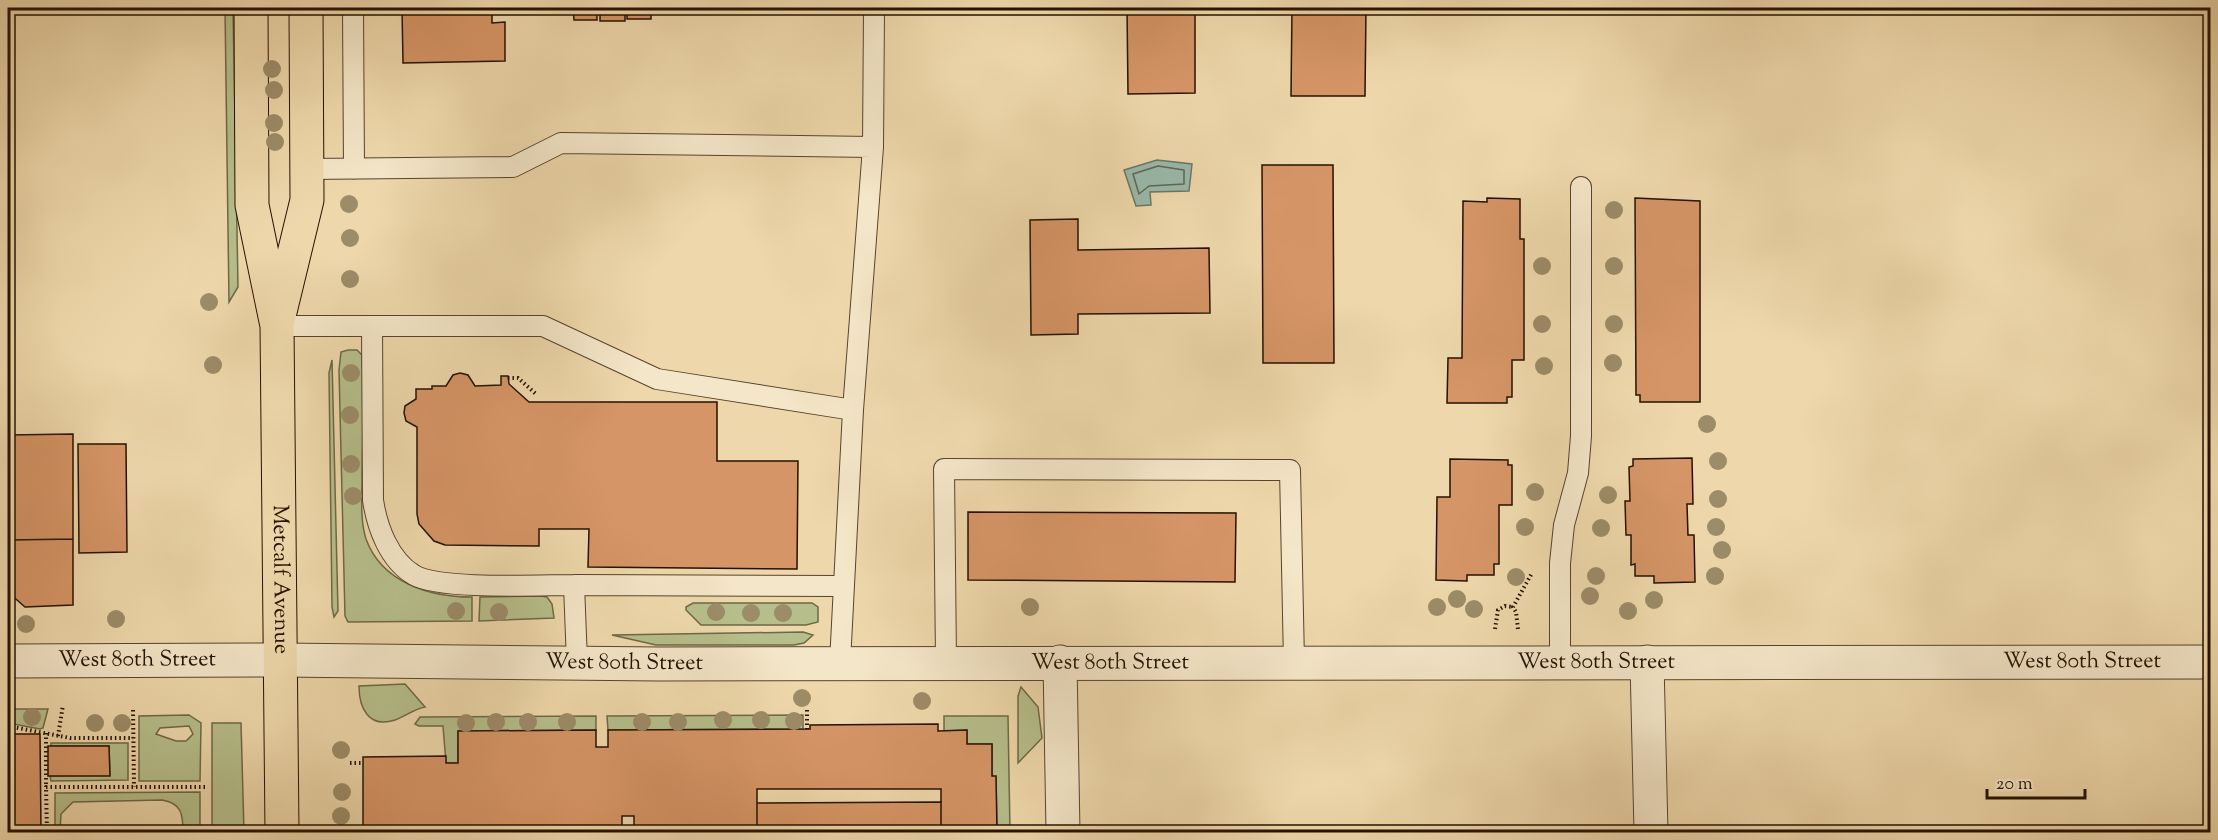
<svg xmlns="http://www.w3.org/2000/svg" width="2218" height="840" font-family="'Sorts Mill Goudy',serif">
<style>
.green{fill:#b6bf8b;stroke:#6e6846;stroke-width:1.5;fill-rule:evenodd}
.water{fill:#99b9ab;stroke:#6b7667;stroke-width:1.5}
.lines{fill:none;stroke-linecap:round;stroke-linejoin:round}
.shore{stroke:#5f6556;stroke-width:1.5}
.building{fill:#d69566;stroke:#251101;stroke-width:1.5}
.service-casing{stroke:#57432c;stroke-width:22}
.minor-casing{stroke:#57432c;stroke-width:35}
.tertiary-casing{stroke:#57432c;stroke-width:35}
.primary-casing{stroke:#251101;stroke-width:35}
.path{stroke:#251101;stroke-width:4;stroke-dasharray:1.5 3;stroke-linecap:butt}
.service{stroke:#f4e6c8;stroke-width:20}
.minor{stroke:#f4e6c8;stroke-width:33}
.tertiary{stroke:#f4e6c8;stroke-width:33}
.primary{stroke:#eed8ab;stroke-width:33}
.tree{fill:#9c8c68}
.labels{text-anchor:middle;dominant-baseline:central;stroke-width:4.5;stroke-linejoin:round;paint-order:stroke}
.street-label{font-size:22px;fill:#251101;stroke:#f4e6c8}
</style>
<rect width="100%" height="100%" fill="#eed8ab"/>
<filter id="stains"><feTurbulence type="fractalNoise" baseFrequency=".00333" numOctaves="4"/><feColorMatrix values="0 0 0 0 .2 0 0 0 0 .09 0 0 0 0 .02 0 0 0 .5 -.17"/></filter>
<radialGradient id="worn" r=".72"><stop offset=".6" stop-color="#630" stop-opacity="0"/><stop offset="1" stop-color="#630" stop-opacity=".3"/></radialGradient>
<path class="green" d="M225,8H233L238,287L229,302Z
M348,350H357L362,355C365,396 362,438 362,479C362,498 360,520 366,539C382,583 430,597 472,597V621L348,622L345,616L339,370L341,352Z
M332,360L338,611L334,617L332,607L329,373Z
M541,596L547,597L552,604L554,618L479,621L480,597Z
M693,603H812L818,607V622L806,625H701L686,610V607Z
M803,632L813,635L804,643L794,645H656L612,635Z
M405,684L425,707C414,709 406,716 395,720C368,729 359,707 359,686Z
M1021,687L1038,707L1042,738L1018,763V696Z
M8,709H48L43,728L40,729L8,723Z
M189,715L201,723L200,781H139V716ZM189,726L193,734L186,741H176L156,734L160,728Z
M803,715V729L608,730L607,716Z
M596,716V730L458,731V763H446L443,726H419L415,724L420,717Z
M944,716H1008L1010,832H997L996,777L992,776V744H967V730L944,731Z
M212,723H241L244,832H212Z
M51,743H128V780L51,781L50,776L110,775L109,746H51Z
M200,792V832H183C183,815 182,803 162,800L73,802L61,814L60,832H55V793Z"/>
<path class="water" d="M1157,160L1192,164L1189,191L1150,192L1151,205L1136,206L1124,170Z"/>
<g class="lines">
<path class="shore" d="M1158,166L1184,170V184L1149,186L1139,194L1133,174Z"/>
</g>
<path class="building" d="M402,8H492V23L505,22V61L403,63Z
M573,8H597V20H574Z
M600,8H625V21H600Z
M627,8H651V19H627Z
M1127,8H1195V93L1128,94Z
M1292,8H1366L1365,96H1291Z
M1262,165H1333L1334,363H1263Z
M1487,198L1520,199V239H1524V360H1512V397H1507V403H1447L1448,358H1462L1463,201L1487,202Z
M1635,198L1700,201V402H1640V395H1636Z
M1078,219V250L1209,248L1210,313L1078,314V334L1031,335L1030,220Z
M460,373L468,375L475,386L501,385V376H508L509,384L529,402H717V461H798L797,569L588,567L589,529H539V546L445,545L434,541L419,524L417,514V427L406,421L404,413L405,406L416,399V389H432V386H446L453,375Z
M73,434V539L9,540L8,435Z
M78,444H126L127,552L79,553Z
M1692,458L1693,504H1687L1688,535H1694L1695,582L1654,583V576H1635V564L1631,565V535H1626L1625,501H1630L1629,467L1633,466V459Z
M1450,459L1508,460V465H1512V505H1499V564H1494V575H1467V581L1436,580L1437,497H1450Z
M968,512L1236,513L1235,582L968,580Z
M73,539V605L25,607L9,593V540Z
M938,724V731L967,730V744H992V776H996L997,832H941V789H757V832H701V826H680V832H634V816H622V832H508V828H477V832H363V757L446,756V763H458V731L596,730V747H608V730L810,729V725Z
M8,734H40L41,832H8Z
M48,746H109L110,776H48Z
M941,802V832H757V803Z"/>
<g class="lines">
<g class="service-casing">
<path id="service" d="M353,8L354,169
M307,169L513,167L561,143L873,147
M277,326H543L657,379L853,410
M372,326L373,500C377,527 389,560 414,575C441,590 539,585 574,585L577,662
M574,585L842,586
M946,662L944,469L1290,470L1294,662
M1560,662V563L1564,525L1578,473L1581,436V187
M840,663L853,410L873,147L874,8"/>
</g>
<g class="minor-casing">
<g id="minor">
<path id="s1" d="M280,660L660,664L2210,662"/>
<path d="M1060,662L1063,832"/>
<path d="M1647,662L1651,832"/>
</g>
</g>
<g class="tertiary-casing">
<g id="tertiary">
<path id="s2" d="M8,661L280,660"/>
</g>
</g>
<g class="primary-casing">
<g id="primary">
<path id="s3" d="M251,8L252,205L277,326L282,832"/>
<path d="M279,316L307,200L306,8"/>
</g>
</g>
<path class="path" d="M508,378H518L537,395
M1495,629L1498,610L1505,606L1513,607
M1518,629L1516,612L1513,607L1532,573
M133,710L134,787
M807,710V729
M8,726L70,738H133
M46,733V787
M58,736L63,705
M350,763H363
M47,832L46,787H207"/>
<use href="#service" class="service"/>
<use href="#minor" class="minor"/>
<use href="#tertiary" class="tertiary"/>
<use href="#primary" class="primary"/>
</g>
<g class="tree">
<circle cx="272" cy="69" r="9"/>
<circle cx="274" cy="90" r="9"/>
<circle cx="274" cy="123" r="9"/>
<circle cx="275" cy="142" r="9"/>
<circle cx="349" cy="204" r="9"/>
<circle cx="1614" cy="210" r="9"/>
<circle cx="350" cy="238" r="9"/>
<circle cx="1542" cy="266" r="9"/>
<circle cx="1614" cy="266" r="9"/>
<circle cx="350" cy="279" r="9"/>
<circle cx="209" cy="302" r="9"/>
<circle cx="1542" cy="324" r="9"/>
<circle cx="1614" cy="324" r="9"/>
<circle cx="1613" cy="363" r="9"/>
<circle cx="213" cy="365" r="9"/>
<circle cx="1544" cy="366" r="9"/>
<circle cx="351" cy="373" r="9"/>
<circle cx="350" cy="415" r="9"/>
<circle cx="1707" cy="424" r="9"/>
<circle cx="1718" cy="461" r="9"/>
<circle cx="351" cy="464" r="9"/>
<circle cx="1535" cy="492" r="9"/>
<circle cx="1608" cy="495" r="9"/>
<circle cx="353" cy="496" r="9"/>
<circle cx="1718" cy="499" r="9"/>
<circle cx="1525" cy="527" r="9"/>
<circle cx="1716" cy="527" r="9"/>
<circle cx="1601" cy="528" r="9"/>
<circle cx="1722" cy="550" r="9"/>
<circle cx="1596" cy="576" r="9"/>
<circle cx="1715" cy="576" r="9"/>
<circle cx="1516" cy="577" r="9"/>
<circle cx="1590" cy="596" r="9"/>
<circle cx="1457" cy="599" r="9"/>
<circle cx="1654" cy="600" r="9"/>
<circle cx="1030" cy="607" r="9"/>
<circle cx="1437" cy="607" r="9"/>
<circle cx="1474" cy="609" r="9"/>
<circle cx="456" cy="611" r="9"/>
<circle cx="1628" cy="611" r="9"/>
<circle cx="499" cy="612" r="9"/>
<circle cx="716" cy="612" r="9"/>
<circle cx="751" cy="613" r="9"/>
<circle cx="783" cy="613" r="9"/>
<circle cx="116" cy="619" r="9"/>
<circle cx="26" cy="624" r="9"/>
<circle cx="802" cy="698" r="9"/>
<circle cx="922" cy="701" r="9"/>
<circle cx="32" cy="717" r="9"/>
<circle cx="723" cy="720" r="9"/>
<circle cx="761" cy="720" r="9"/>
<circle cx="794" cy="721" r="9"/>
<circle cx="496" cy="722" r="9"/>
<circle cx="528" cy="722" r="9"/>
<circle cx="567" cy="722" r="9"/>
<circle cx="642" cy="722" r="9"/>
<circle cx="678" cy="722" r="9"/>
<circle cx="95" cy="723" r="9"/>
<circle cx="122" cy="723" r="9"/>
<circle cx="466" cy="723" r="9"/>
<circle cx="341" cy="750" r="9"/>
<circle cx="342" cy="792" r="9"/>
<circle cx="341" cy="816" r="9"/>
</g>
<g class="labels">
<g class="street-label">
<text stroke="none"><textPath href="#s3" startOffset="574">Metcalf Avenue</textPath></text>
<text stroke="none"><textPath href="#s2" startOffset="129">West 80th Street</textPath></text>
<text stroke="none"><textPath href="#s1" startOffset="830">West 80th Street</textPath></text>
<text stroke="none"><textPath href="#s1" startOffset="1316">West 80th Street</textPath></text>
<text stroke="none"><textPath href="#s1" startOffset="1802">West 80th Street</textPath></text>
<text stroke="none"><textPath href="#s1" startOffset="344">West 80th Street</textPath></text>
</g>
</g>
<rect width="2218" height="840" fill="none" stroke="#eed8ab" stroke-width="30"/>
<rect x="9" y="9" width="2200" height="822" fill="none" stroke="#251101" stroke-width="3"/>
<rect x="15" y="15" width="2188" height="810" fill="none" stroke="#251101" stroke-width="1.5"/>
<path d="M1987 789v9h98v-9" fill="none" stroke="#251101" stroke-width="3"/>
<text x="1996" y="789" font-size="18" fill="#251101" stroke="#f4e6c8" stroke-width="4.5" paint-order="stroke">20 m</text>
<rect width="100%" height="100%" filter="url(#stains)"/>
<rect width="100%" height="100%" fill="url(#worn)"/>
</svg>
